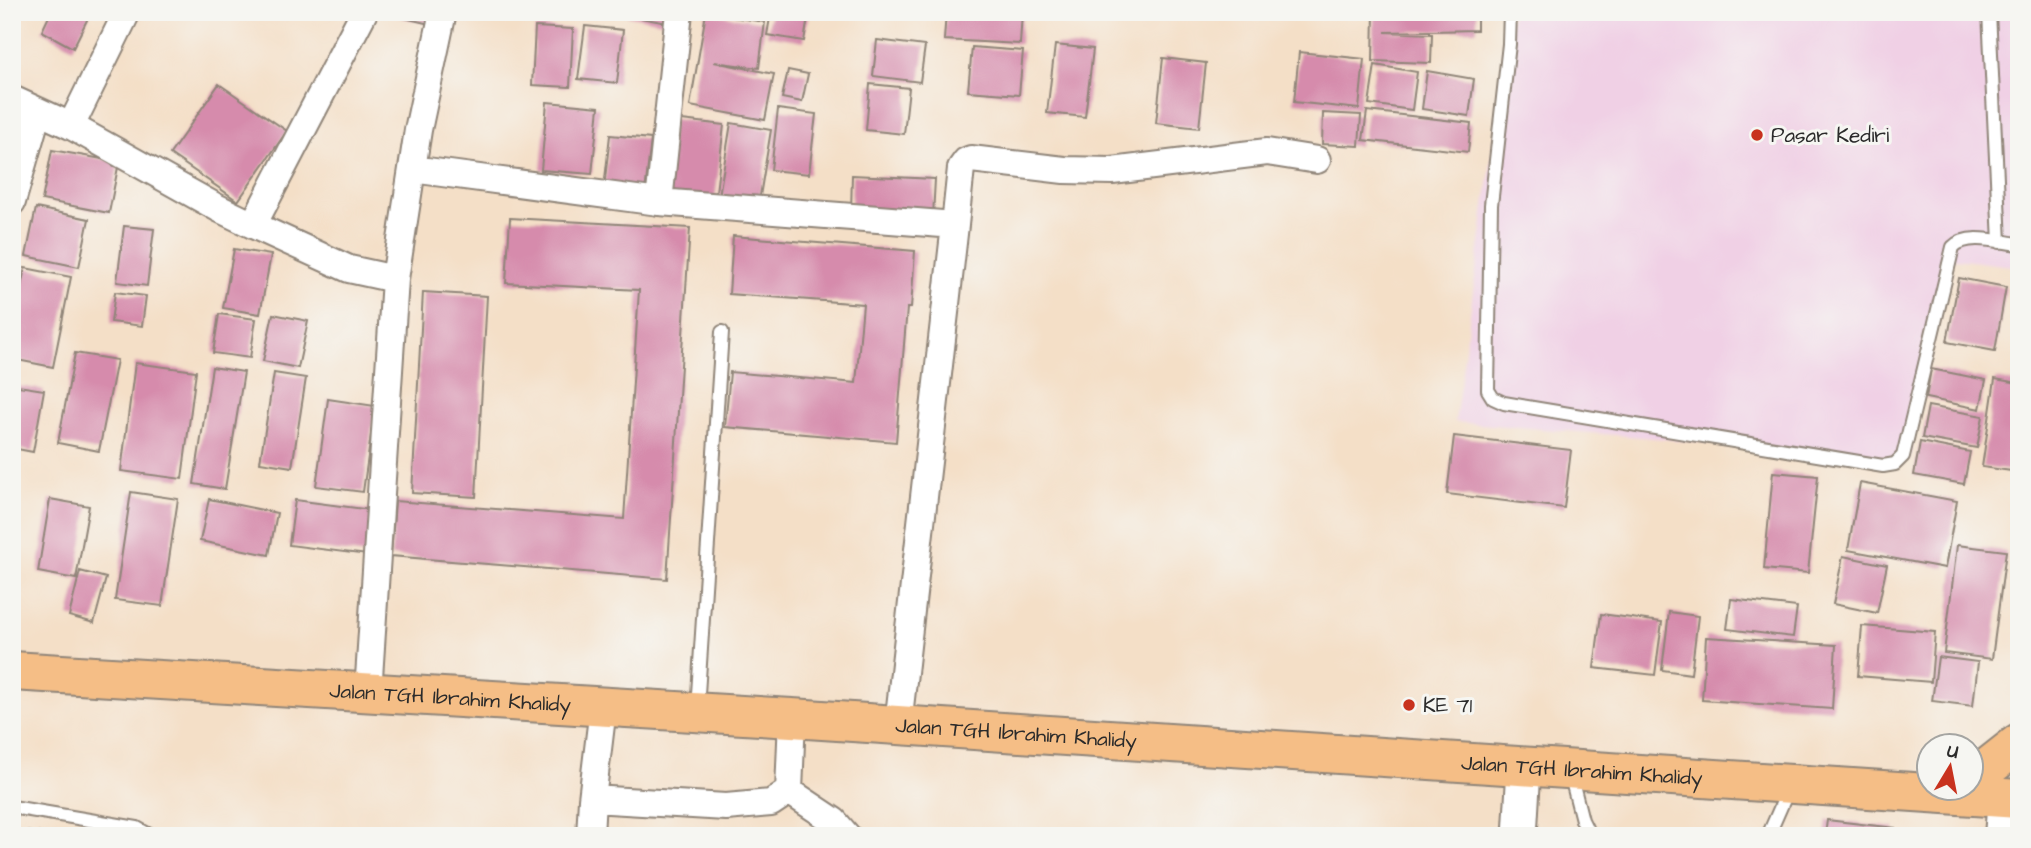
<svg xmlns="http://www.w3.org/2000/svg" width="2031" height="848" font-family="'Architects Daughter',sans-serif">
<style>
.built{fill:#f0d0e5}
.building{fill:#d68bac}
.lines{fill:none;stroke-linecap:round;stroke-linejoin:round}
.service-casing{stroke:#908579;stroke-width:16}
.minor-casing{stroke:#908579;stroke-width:30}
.tertiary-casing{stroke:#908579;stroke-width:37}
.primary-casing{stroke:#908579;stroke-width:42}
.service{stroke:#fff;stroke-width:12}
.minor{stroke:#fff;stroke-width:26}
.tertiary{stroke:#fff;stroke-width:33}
.primary{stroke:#f5be86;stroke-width:38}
.poi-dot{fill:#c8321e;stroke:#f6f6f2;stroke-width:2.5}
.labels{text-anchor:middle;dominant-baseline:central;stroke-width:6;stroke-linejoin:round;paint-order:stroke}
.poi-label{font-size:21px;fill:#2b2b2b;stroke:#f6f6f2;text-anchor:start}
.street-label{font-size:21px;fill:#2b2b2b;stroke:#f6f6f2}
</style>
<rect width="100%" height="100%" fill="#f6f6f2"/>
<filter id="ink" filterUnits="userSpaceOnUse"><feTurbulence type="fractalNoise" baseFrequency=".0143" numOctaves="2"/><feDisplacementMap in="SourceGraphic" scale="14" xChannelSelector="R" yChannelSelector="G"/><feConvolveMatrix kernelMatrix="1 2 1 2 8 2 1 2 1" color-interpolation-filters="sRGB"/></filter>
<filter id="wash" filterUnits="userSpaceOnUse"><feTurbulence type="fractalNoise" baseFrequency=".00686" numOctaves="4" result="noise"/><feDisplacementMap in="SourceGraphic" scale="28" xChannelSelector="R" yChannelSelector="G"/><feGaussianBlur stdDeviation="1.57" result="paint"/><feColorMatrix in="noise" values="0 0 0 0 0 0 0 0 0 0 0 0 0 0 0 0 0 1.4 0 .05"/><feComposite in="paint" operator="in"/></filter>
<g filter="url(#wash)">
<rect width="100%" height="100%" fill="#f4dfc7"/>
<path class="built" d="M1512,12H2019V267L1947,258L1910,459L1455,422Z"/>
<g id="blocks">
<path class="building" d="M51,12H91L73,48L42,31Z
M393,12H437L434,25L392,15Z
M610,12H669L667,23Z
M771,12H809L804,41L767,35Z
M946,12H1022L1020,44L944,40Z
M1374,12H1477V30L1385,32L1432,34L1431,63L1373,61Z
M706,13L765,22L759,68L714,62L774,74L765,120L690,106Z
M585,26L623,30L617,83L578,79Z
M535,27L573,29L570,87L532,85Z
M877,40L925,46L920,82L873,76Z
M1055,45L1093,49L1085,117L1047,113Z
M972,47L1023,51L1019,95L968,91Z
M1299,52L1364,59L1359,109L1294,102Z
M1163,58L1206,63L1199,128L1156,123Z
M1375,65L1417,72L1412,110L1369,104Z
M788,70L808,74L802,102L782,98Z
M1427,71L1474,79L1469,116L1422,109Z
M219,84L287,131L238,201L170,154Z
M870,84L909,88L904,134L866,130Z
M547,102L599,107L592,174L541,170Z
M778,109L816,114L809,174L771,170Z
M1367,111L1471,123L1468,152L1363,140Z
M1323,113L1361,115L1359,146L1322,144Z
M673,119L724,125L715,201L664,195Z
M731,123L771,130L759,202L719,196Z
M610,135L651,139L645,192L604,188Z
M52,150L119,162L109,213L42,200Z
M852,175L935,179L933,216L851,212Z
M36,208L89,219L79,267L26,256Z
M510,218L690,228L667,579L391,556L395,501L624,519L639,290L506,283Z
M124,226L154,229L147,286L117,282Z
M733,236L915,251L911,308H907L896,442L725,427L730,372L856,383L863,304L729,294Z
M234,249L271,255L260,314L223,308Z
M25,268L71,277L53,367L12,359V330Z
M1959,278L2006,287L1995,351L1947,342Z
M2018,283H2019V319L2011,317Z
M115,292L146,296L142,326L111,322Z
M423,292L487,296L476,497L412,493Z
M219,314L256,319L250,358L213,353Z
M273,314L308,321L298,368L263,361Z
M75,353L117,360L99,451L58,443Z
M135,363L196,371L182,479L121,471Z
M212,367L244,372L225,489L194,484Z
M1931,369L1986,380L1980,409L1926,398Z
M274,373L306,378L292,467L260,462Z
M1995,379L2019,383V472L1982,467Z
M12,385L44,390L33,452L12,448Z
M328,399L375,406L363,492L316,486Z
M1928,406L1983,416L1977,448L1922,438Z
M1454,436L1571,450L1564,508L1447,494Z
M1920,442L1970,452L1964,484L1914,475Z
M1773,472L1818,476L1808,573L1764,569Z
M1860,483L1957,501L1945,568L1848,550Z
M131,492L178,499L162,606L115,600Z
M50,499L89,506L76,579L38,572Z
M209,499L277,513L269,555L200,541Z
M295,500L372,510L367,555L289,545Z
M1957,545L2006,551L1992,659L1944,653Z
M1843,556L1887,565L1877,613L1833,604Z
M80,571L106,578L94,623L69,616Z
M1731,599L1797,607L1793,637L1727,629Z
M1669,612L1698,616L1691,674L1662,670Z
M1601,614L1662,622L1655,675L1594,668Z
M1862,626L1935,632L1931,682L1858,676Z
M1706,637L1836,645L1832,709L1702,700Z
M1938,657L1978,662L1973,706L1932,701Z
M1827,820L1895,828L1894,836H1825Z
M12,830L50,834V836H12Z"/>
</g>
</g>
<g filter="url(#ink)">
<use href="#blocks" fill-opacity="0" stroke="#908579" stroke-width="2"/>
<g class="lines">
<g class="service-casing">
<path id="service" d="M1510,12L1509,44L1491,205L1488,390L1493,398L1504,403L1883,466L1895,464L1903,456L1953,247C1967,232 2000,242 2019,244
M1989,12L2000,242
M697,709L722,332
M1570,773L1582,820L1590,836
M12,807L137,828L151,836
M1768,836L1789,788"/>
</g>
<g class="minor-casing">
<path id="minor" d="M12,99L71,126L218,208L253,225L364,12
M71,126L127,12
M412,169L659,202L955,225L898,725
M12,202L38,111
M659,202L679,12
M253,225L349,269L395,279L368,693
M955,225L961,168L966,161L971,159L1064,170L1112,171L1267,152L1317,160
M395,279L418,130L443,12
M789,791L834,821L847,836
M592,799L726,807L771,803L789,791L792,718
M590,836L592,799L603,708
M1998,836L2001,798"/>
</g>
<g class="tertiary-casing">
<path id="tertiary" d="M1520,836L1524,768"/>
</g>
<g class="primary-casing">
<g id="primary">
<path id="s1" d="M12,671L792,718L2019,799"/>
<path d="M1972,780L2019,743"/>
</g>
</g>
<use href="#service" class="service"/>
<use href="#minor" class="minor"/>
<use href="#tertiary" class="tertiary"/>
<use href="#primary" class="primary"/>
</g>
</g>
<g class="poi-dot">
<circle cx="1757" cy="135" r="7"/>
<circle cx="1409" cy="705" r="7"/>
</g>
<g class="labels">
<g class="poi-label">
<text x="1771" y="135">Pasar Kediri</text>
<text x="1423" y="705">KE 71</text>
</g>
<g class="street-label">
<text stroke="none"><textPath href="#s1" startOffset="439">Jalan TGH Ibrahim Khalidy</textPath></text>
<text stroke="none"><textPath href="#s1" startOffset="1006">Jalan TGH Ibrahim Khalidy</textPath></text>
<text stroke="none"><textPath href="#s1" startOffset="1573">Jalan TGH Ibrahim Khalidy</textPath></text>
</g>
</g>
<rect width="2031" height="848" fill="none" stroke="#f6f6f2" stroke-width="42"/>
<g transform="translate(1950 767) rotate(10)"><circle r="33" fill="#f6f6f2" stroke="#a5a5a2" stroke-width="2"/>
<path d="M0-5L12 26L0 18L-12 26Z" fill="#c8321e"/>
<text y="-10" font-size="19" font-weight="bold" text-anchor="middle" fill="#2b2b2b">U</text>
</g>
</svg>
